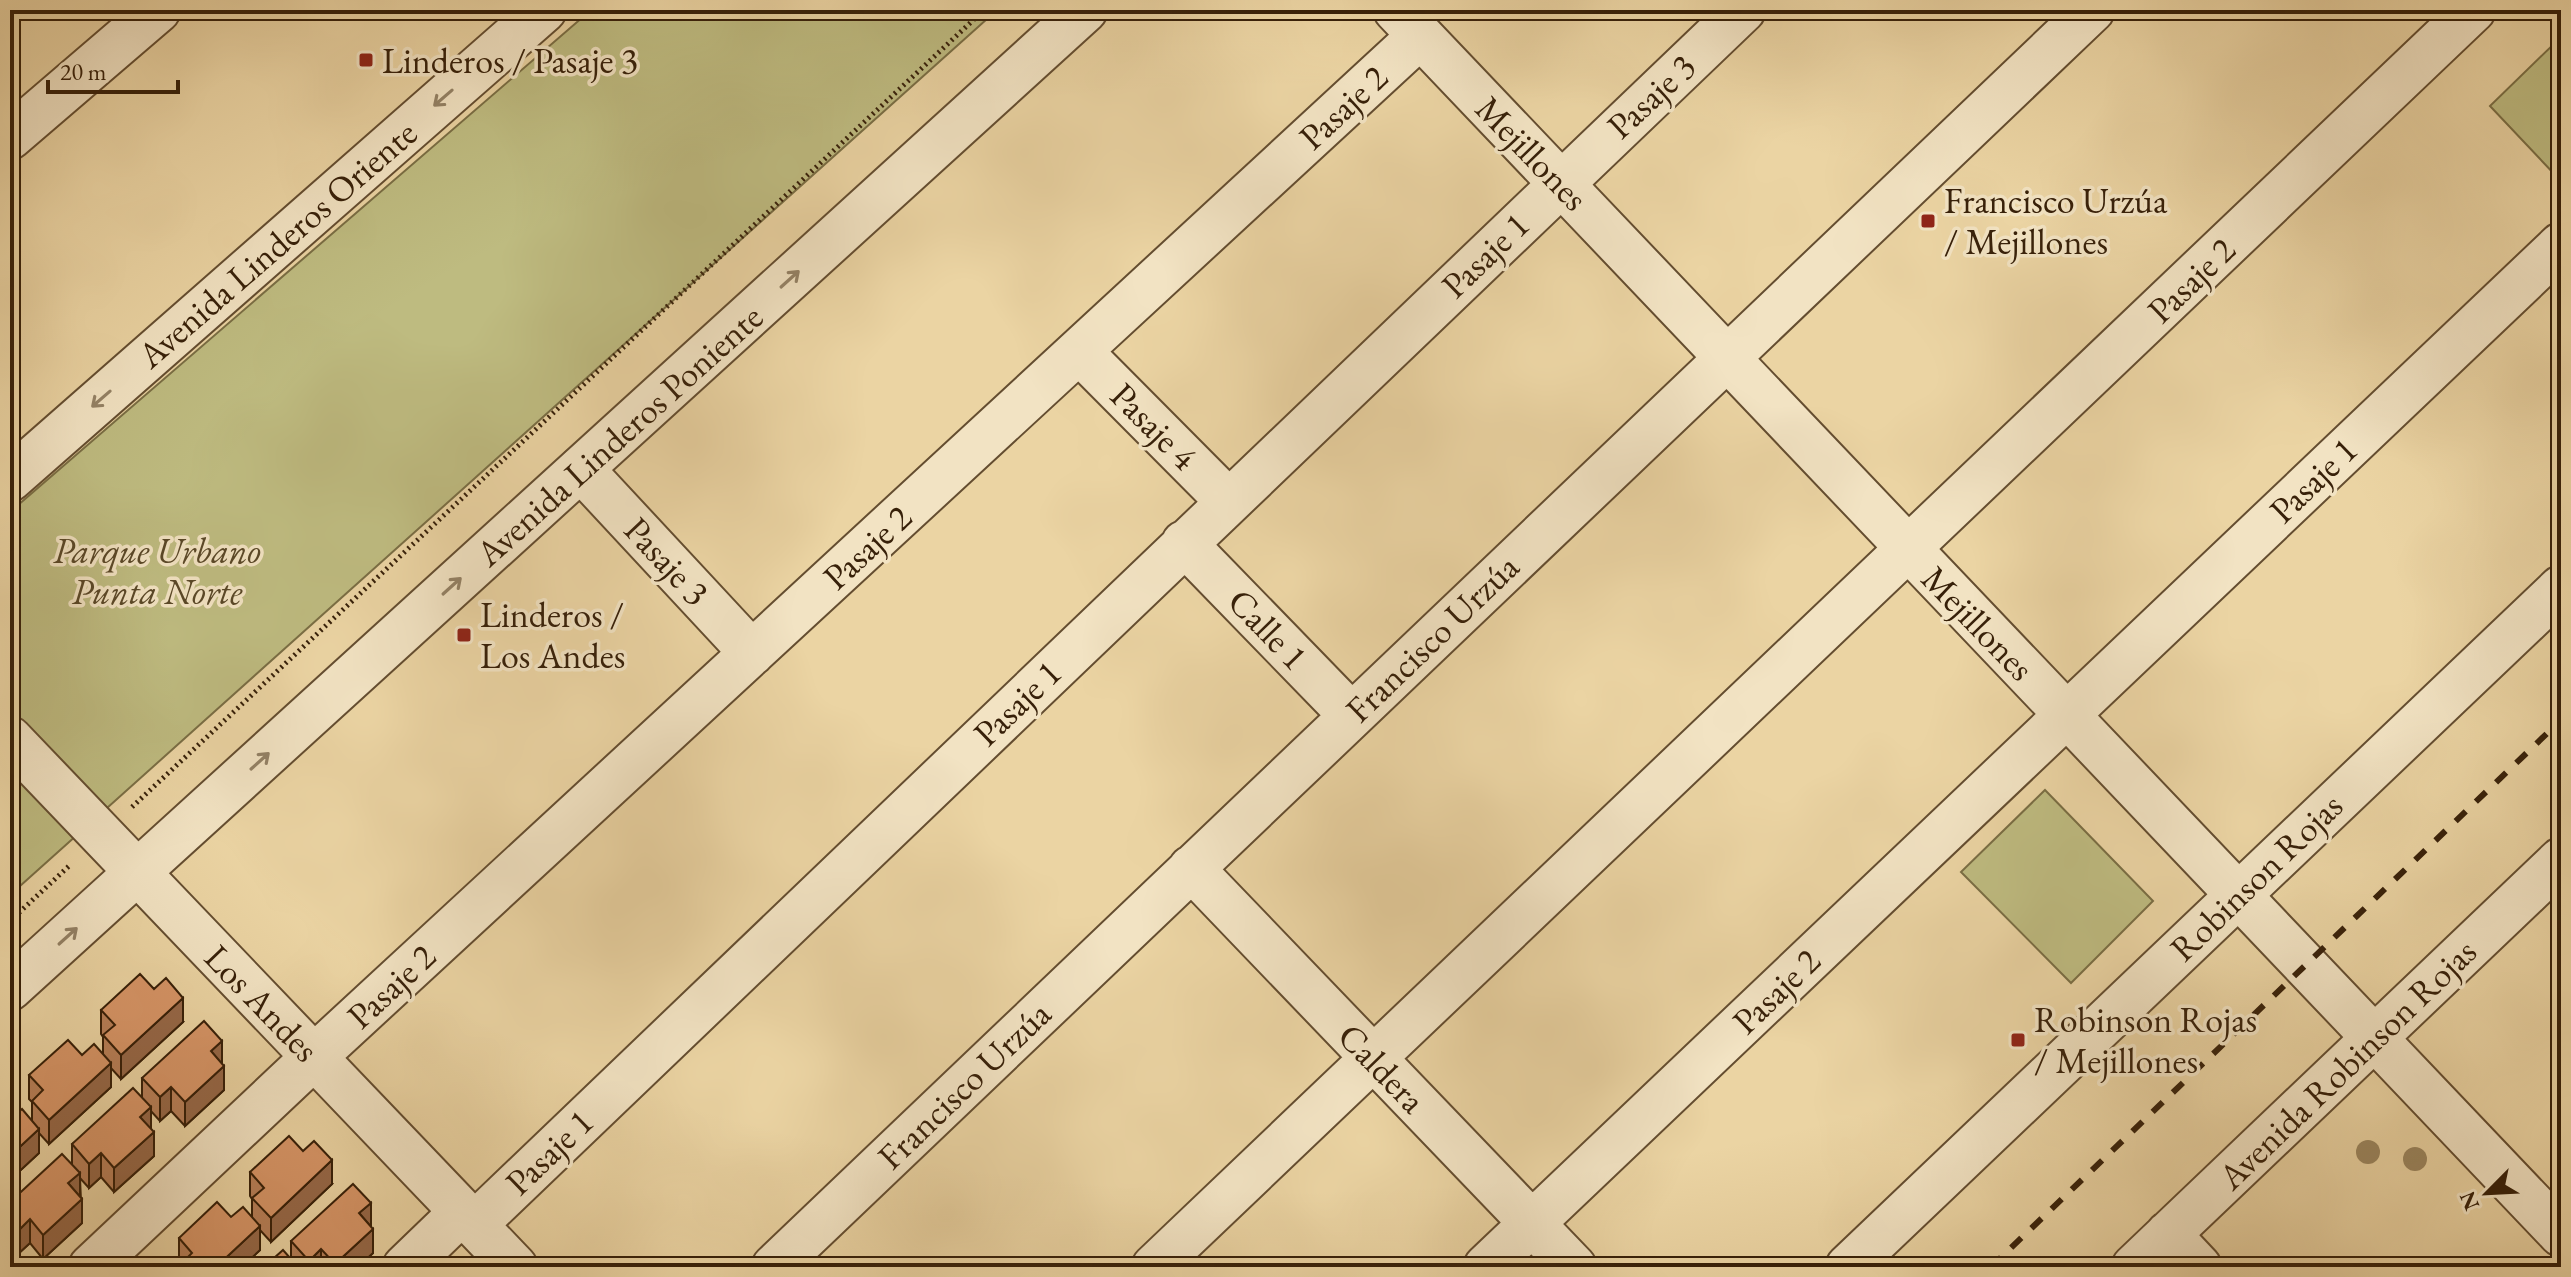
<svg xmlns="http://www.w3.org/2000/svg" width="2571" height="1277" font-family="'EB Garamond',serif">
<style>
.green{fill:#bebb80;stroke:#7a6e44;stroke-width:2}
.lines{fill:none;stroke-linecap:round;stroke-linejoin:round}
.minor-casing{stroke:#644d30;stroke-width:48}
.tertiary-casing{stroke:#644d30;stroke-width:48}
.path{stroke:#372009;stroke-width:5;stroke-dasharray:2 4;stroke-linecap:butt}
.minor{stroke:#f2e3c3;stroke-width:44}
.tertiary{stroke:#f2e3c3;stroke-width:44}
.rail{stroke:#372009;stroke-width:6;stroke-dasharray:14 14;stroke-linecap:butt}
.tree{fill:#9b865f}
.wall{fill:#b88059;stroke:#372009;stroke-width:2}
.shaded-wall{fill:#966848;stroke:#372009;stroke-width:2}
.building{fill:#d69567;stroke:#372009;stroke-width:2}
.oneway{stroke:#948266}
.poi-dot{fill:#8f2418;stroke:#f2e3c3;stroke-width:3}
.labels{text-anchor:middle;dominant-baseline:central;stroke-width:7;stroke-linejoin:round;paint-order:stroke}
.poi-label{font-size:36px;fill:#372009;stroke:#f2e3c3;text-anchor:start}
.street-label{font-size:36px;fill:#372009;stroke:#f2e3c3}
.park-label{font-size:36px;font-style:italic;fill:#594727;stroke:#f2e3c3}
</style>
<rect width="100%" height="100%" fill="#ebd4a3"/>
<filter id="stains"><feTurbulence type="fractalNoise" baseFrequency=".0025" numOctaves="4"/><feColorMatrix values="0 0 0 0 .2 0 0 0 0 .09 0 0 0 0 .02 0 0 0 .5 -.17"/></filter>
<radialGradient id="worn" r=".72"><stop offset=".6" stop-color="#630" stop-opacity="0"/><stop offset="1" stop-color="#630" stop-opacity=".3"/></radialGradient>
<path class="green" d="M591,10H997L10,895V512Z
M2561,37V175L2558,178L2490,106Z
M2045,790L2153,901L2071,983L1961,872Z"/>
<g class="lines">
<g class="minor-casing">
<path id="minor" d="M10,137L158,10
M1079,351L1228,501
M581,469L752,653
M1184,543L1351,715
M10,739L515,1267
M1191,868L1574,1267
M474,1225L1743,10
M2168,1234L2199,1267
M91,1267L314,1057L1420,36
M405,1267L462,1212
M774,1267L2092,10
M1154,1267L2473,10
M1486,1267L2561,245
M1848,1267L2561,588
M2134,1267L2561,860"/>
</g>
<g class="tertiary-casing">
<path id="tertiary" d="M1396,10L2561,1234
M10,479L544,10
M10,988L1085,10"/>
</g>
<path class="path" d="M132,807L984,10
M10,921L69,866"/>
<use href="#minor" class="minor"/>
<use href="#tertiary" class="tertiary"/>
<path class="rail" d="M1991,1267L2561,720"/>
</g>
<g class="tree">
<circle cx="2368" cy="1152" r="12"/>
<circle cx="2415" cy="1159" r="12"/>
</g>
<path class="wall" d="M101,1010L183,1022L121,1079L111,1068V1087L49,1144L39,1133V1153L10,1180V1120H32V1102L29,1099V1075L82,1055H103V1037L101,1034Z
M222,1063L224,1090L185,1126L171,1111L160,1121L151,1111V1129L154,1156L114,1192L101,1177L89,1188L80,1178L82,1223L43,1259L30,1243L18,1254L10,1245V1202L72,1164V1144L142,1097V1078Z
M250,1172L332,1184L271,1242L260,1230V1250L242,1267H181L179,1262V1238L231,1217H252V1199L250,1196Z
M371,1227L373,1253L358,1267H264L291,1260V1241Z"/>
<path class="shaded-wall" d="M183,998V1022L121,1079V1055Z
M222,1041V1065L211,1051Z
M111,1063V1087L49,1144V1120Z
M224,1066V1090L185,1126V1102Z
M171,1087V1111L160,1121V1097Z
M151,1107V1131L140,1117Z
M39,1129V1153L10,1180V1156Z
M154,1132V1156L114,1192V1168Z
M101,1153V1177L89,1188V1164Z
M332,1160V1184L271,1242V1218Z
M80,1173V1197L68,1183Z
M82,1199V1223L43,1259V1235Z
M371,1203V1227L359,1213Z
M30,1219V1243L18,1254V1231Z
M260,1226V1250L242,1267H216Z
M373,1229V1253L358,1267H335V1264Z
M321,1249V1267H309V1261Z"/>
<path class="building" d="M140,974L154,989L166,978L183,998L121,1055L103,1035L115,1025L101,1010Z
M204,1021L222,1041L211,1051L224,1066L185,1102L171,1087L160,1097L142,1078Z
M68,1040L82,1055L94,1044L111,1063L49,1120L32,1101L43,1090L29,1075Z
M133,1088L151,1107L140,1117L154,1132L114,1168L101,1153L89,1164L72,1144Z
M22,1109L39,1129L10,1156V1120Z
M289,1136L303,1151L314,1141L332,1160L271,1218L252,1198L264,1188L250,1172Z
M62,1154L80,1173L68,1183L82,1199L43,1235L30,1219L18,1231L10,1221V1202Z
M353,1184L371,1203L359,1213L373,1229L335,1264L321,1249L309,1261L291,1241Z
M217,1202L231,1217L243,1207L260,1226L216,1267H184L181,1264L192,1253L179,1238Z
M283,1250L298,1267H264Z"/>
<defs><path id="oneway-shaft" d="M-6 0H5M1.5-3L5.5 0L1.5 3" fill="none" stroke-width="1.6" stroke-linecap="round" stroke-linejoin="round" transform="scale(2)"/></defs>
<g class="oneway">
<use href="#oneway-shaft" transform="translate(443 98) rotate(139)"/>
<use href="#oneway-shaft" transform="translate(790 279) rotate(-42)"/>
<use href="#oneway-shaft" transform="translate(101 399) rotate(139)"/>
<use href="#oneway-shaft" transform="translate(452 586) rotate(-42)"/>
<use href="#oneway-shaft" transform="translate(260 761) rotate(-42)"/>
<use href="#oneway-shaft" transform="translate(68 936) rotate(-42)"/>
</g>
<g class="poi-dot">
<rect x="358" y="52" width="16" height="16" rx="4"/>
<rect x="1920" y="213" width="16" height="16" rx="4"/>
<rect x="456" y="627" width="16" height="16" rx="4"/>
<rect x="2010" y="1032" width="16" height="16" rx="4"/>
</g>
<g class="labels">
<g class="poi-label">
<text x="382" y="60">Linderos / Pasaje 3</text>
<text x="1944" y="200">Francisco Urzúa<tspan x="1944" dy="41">/ Mejillones</tspan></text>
<text x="480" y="614">Linderos /<tspan x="480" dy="41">Los Andes</tspan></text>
<text x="2034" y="1019">Robinson Rojas<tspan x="2034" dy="41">/ Mejillones</tspan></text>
</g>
<g class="street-label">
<text transform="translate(1651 96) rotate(-43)">Pasaje 3</text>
<text transform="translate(1343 107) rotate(-43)">Pasaje 2</text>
<text transform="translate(1532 153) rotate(46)">Mejillones</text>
<text transform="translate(277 244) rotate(-41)">Avenida Linderos Oriente</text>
<text transform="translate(1485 255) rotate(-44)">Pasaje 1</text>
<text transform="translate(2191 280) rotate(-44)">Pasaje 2</text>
<text transform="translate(1154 426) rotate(45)">Pasaje 4</text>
<text transform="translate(619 435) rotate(-42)">Avenida Linderos Poniente</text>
<text transform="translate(2313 480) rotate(-44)">Pasaje 1</text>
<text transform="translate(867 547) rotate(-43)">Pasaje 2</text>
<text transform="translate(667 561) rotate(47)">Pasaje 3</text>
<text transform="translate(1978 623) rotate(46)">Mejillones</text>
<text transform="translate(1268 629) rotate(46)">Calle 1</text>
<text transform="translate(1432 638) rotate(-44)">Francisco Urzúa</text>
<text transform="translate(1017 703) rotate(-44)">Pasaje 1</text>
<text transform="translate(2256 877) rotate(-44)">Robinson Rojas</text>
<text transform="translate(391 986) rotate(-43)">Pasaje 2</text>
<text transform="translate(1776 991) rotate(-44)">Pasaje 2</text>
<text transform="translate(262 1003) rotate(46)">Los Andes</text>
<text transform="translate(2347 1064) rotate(-44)">Avenida Robinson Rojas</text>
<text transform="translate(1382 1068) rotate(46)">Caldera</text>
<text transform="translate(964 1085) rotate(-44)">Francisco Urzúa</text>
<text transform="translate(549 1152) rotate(-44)">Pasaje 1</text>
</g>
<g class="park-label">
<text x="157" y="550">Parque Urbano<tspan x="157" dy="41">Punta Norte</tspan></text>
</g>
</g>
<rect width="2571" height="1277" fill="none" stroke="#ebd4a3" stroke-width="40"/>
<rect x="12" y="12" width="2547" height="1253" fill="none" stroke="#372009" stroke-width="4"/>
<rect x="20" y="20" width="2531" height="1237" fill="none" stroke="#372009" stroke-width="2"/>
<g transform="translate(2487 1193) rotate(246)" stroke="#f2e3c3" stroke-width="6" paint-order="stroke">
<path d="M0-6L14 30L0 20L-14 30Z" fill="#372009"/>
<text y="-12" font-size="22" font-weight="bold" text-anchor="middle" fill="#372009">N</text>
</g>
<path d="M48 80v12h130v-12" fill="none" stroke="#372009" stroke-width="4"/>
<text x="60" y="80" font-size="24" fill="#372009" stroke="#f2e3c3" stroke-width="6" paint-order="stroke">20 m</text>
<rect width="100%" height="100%" filter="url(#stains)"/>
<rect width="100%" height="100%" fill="url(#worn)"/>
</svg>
